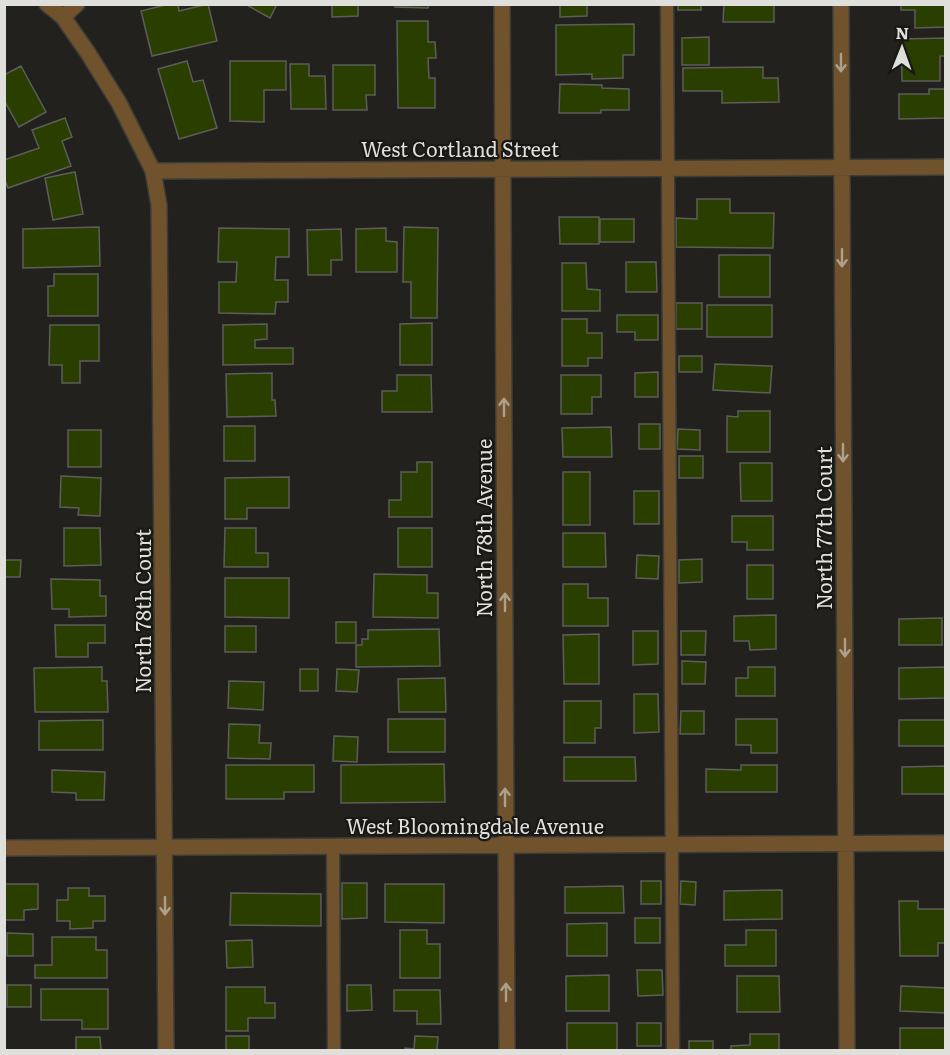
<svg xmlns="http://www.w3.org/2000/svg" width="950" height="1055" font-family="Literata,serif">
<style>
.building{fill:#2a3e00;stroke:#5c5e5a;stroke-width:1.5}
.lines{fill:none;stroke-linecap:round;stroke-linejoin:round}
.service-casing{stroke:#3c3c39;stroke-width:15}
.minor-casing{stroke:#3c3c39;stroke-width:18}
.service{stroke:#70522c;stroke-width:12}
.minor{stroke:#70522c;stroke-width:15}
.oneway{stroke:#ada08d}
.labels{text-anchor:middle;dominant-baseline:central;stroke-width:4.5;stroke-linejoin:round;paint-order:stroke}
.street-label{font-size:20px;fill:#dfdfdc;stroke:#191815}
</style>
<rect width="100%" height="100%" fill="#22211e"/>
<path class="building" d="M169,4H178L179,11L208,4L217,41L152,56L141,11Z
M245,4H277L270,18Z
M332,4H358V16L332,17Z
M395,4H429L428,8L395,7Z
M560,4H587V16L560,17Z
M678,4H701V10H678Z
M724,4H774V22H723Z
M901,4H946V27L915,28V10H901Z
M397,21H428V42H435L436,58H428L429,78H435V108H398Z
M634,24V55H623V78L592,79V74L556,75V25Z
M709,37V65H682V38Z
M946,38V56H940V81H902L901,39Z
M187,61L193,82L203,80L217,128L179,139L158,69Z
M230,61H286V90H264V122L230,121Z
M290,64H309V76H325L326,109H291Z
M333,65H375V95H366L367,110H333Z
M21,66L46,112L19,127L4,100V75Z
M763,67V78H778L779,102L722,103V91H683V68Z
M560,84L602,85V88L629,89V110H601V113H559Z
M929,89H946V118L899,119V94H929Z
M65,118L72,137L62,141L71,166L8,188L4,178V160L39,148L32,130Z
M75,172L83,214L53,220L45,178Z
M697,199H730V213H774L773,248L676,247V218L697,219Z
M559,217H599V244H560Z
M600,219H634V242H600Z
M99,227L100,266L23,268V229Z
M404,227L438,228L437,318H411V282H403Z
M219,228L289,229V257H276L275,280H288V302H276L275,314L219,313V282H236L237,262H218Z
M386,228V241L397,242V272H356V229Z
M341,229L342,260H331V275H308L307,230Z
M719,255H770V297H719Z
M626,262H656L657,292H626Z
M562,263H586L587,289L600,290V311H562Z
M54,274H98V316H48V286H54Z
M676,303H702V329H676Z
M707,305H772V337H707Z
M617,315H658V340H635V332H617Z
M562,319H587V333H602V358H588V366H562Z
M432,323V365H400V324Z
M267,324V339L255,340V348H293V364L223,365V325Z
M50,325H99V361H80V383H62V365H49Z
M679,356H702V372H679Z
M715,364L772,366L770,393L713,390Z
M658,372V397H635V373Z
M272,373V400H275L276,416L227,417L226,374Z
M397,375H431L432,412H382V391H397Z
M561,375H601V397H592V414H561Z
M738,411H770V452H727V416L738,417Z
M639,424H660V449H639Z
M224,426H255V461H224Z
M611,427L612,457H563L562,428Z
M678,429L700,430V450L677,449Z
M68,430H101V467H68Z
M679,456H703V478H679Z
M417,462H432V517H389V500H401V472H417Z
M740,463H772V501H741Z
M563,472H590V525H563Z
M61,476L101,478L100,516L78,515L79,508L60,507Z
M289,477V508H247V519H225V478Z
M634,491H659V524H634Z
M732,516H773V550H747V542H732Z
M64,528H100L101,565L64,566Z
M225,528H256V553H268V567H224Z
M398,528H432V567H398Z
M563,533H605L606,567H563Z
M637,555L659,556L658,579L636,578Z
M702,559V582L679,583V560Z
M4,560H21L20,577H4Z
M747,565H773V599H747Z
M374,574L427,575V593H438V618L373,617Z
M225,578H289V618L225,617Z
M51,579L100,580V596H106V616L69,617V609H52Z
M563,584H588V598H608V626H563Z
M776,615V649L750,650L749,641H734V616Z
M942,618V645H899V619Z
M336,622H356V643H336Z
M55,625H105V643H88V657H56Z
M225,626H256V652H225Z
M439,629L440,666L356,667V645H362V639H368V630Z
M633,631H658V664L633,665Z
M681,631H706L705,655H681Z
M599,634V684H564L563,635Z
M682,661L706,662L705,684H682Z
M102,667V681H107L108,712H35L34,668Z
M748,667H775V696H736V678H748Z
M946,667V698L899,699V668Z
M300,669H318V691H300Z
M337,669L359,670L357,692L336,691Z
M445,678L446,712H399L398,679Z
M229,681L264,682L263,710L228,708Z
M634,694H658L659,732L634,733Z
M564,701H601V728H595V743H564Z
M681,711H704V734H680Z
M388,719H445V752H388Z
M736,719H777V753H751V745H736Z
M103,720V750H39V721Z
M899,720H946V746H899Z
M229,724L260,725L259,743H271L270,759L228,758Z
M334,736L358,737L357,762L333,761Z
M564,757H635L636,781H564Z
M444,764L445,802L341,803V765Z
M226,765H314V792H284V799H226Z
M741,765H777V792H706V769L741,770Z
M946,766V794H902V767Z
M52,770L105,772L104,800H76V793L52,792Z
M641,881H661V904H641Z
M681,881L696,882L695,905L680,904Z
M342,883H367V918L342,919Z
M5,884H38V909L24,910V920H5Z
M385,884H444V923L385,922Z
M623,886L624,913H565V887Z
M68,888H89V896H105V921H93V928L70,929V921H57V900H68Z
M782,890V919L724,920V891Z
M231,893L321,894V926L230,925Z
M899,901H918V909H946V943H938V956H900Z
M635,918H660V943H635Z
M607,923V956H567V924Z
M400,930H427V944H440V978H400Z
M746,930H776V966H725V945H746Z
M7,933L33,934V956H7Z
M52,937H96V950H107V978H35V965H52Z
M252,940L253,967L227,968L226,941Z
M637,970H662L663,995L638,996Z
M609,975V1011H566V976Z
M737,976H779L780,1012H737Z
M7,985H31V1007H7Z
M347,985H371L372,1010L347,1011Z
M901,986L946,988V1013L900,1011Z
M226,987H265V1003H275V1018H248V1031H226Z
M41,989H108V1029H82V1020H41Z
M394,990H440L441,1024H417V1011H394Z
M567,1023H617V1050H567Z
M637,1023H661V1046H637Z
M900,1028H946V1050H900Z
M750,1034H779V1050H731V1046L750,1045Z
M226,1036H249V1050H226Z
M415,1036L438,1037L437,1050H405V1048L414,1049Z
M76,1037H100L101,1050H76Z
M689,1041H713V1050H689Z"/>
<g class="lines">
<g class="service-casing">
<path id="service" d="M667,4C671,353 668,702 673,1050
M333,846L334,1050"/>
</g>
<g class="minor-casing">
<path id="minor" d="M47,4L63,17L88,53L119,103L153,171L159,205L166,1050
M502,4L507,1050
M841,4L847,1050
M63,17L77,4
M153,171L946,167
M4,848L946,843"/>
</g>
<use href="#service" class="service"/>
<use href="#minor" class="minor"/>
</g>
<defs><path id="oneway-shaft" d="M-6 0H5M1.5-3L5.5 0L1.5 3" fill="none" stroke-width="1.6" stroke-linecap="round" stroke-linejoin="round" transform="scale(1.5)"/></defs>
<g class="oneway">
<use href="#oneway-shaft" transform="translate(841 63) rotate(90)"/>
<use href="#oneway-shaft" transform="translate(842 258) rotate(90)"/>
<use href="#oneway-shaft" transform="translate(504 407) rotate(-90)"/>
<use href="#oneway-shaft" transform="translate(843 453) rotate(90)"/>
<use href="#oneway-shaft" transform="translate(505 602) rotate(-90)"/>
<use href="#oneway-shaft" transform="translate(845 648) rotate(90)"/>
<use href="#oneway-shaft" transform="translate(505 797) rotate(-90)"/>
<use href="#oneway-shaft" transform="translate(165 906) rotate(90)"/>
<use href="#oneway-shaft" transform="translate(506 992) rotate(-90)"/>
</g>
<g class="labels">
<g class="street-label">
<text x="460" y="148">West Cortland Street</text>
<text transform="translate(483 528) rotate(-90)">North 78th Avenue</text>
<text transform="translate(823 528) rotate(-90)">North 77th Court</text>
<text transform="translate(142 611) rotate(-90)">North 78th Court</text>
<text x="475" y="825">West Bloomingdale Avenue</text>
</g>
</g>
<rect width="950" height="1055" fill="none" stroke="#dfdfdc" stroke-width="12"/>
<g transform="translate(902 48) rotate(1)" stroke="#191815" stroke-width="4.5" paint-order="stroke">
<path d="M0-4.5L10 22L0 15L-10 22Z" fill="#dfdfdc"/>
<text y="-9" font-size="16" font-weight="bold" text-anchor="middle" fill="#dfdfdc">N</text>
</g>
</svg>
